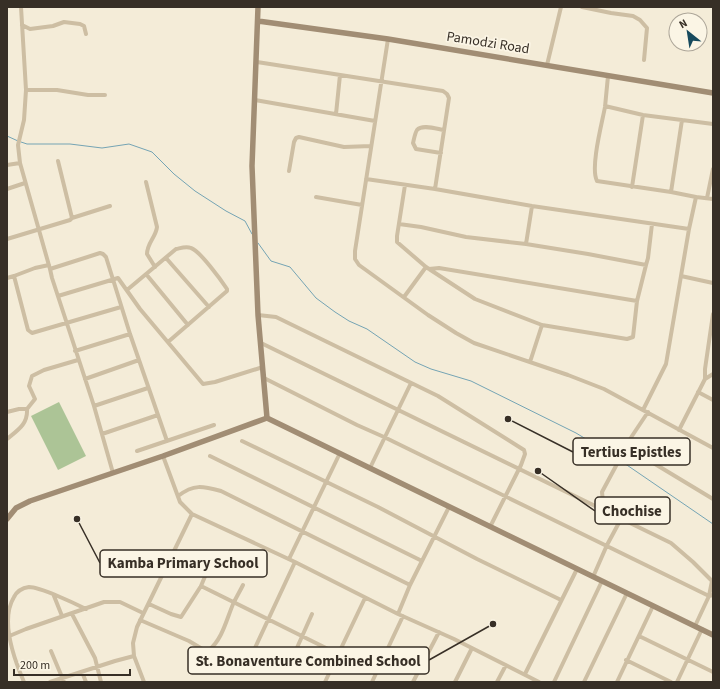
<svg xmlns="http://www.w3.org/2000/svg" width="720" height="689" font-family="'Source Sans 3',sans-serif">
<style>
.green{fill:#acc496}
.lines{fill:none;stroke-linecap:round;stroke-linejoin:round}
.stream{stroke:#74a4b4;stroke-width:1}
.street{stroke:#cdbea3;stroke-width:4}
.secondary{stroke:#a18d74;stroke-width:5.5}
.labels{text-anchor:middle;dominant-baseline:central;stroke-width:3.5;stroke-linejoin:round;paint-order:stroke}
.street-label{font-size:14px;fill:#372f26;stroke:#fbf5e5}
.leader{fill:none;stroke:#372f26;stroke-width:1.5}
.callout-dot{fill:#372f26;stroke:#fbf5e5;stroke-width:1.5}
.callout{fill:#fbf5e5;stroke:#372f26;stroke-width:1.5}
.callout-label{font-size:15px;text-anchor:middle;font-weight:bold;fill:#372f26}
</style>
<rect width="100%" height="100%" fill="#f4ecd8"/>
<path class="green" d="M59,402L86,456L58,470L31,416Z"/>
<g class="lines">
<path class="stream" d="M7,136L18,141
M21,142L27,144H70L102,148L129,144L152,152L174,174L195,191L226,211L245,221L252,234
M258,243L271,261L290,267L316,298L335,312L349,321L367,329L415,362L431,369L471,381L576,433L619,459
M621,461L713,524"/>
<path class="street" d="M21,7L26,90L24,120L18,145L20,163L50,269L52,278L94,406L113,473
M582,7L611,13L633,16L640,20L647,28L644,60
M22,25L30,29L53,26L64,22L80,24L84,26L86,34
M388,39L355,251V259L359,265L428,315L456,333L474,343L568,375L604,389L713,448
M257,62L443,91L447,94L449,98L435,189L366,179
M547,65L561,7
M608,76C607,86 606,97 605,107C602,123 590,168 597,181L671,192L696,197L689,229L666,364L643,410
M26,90H57L88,95H105
M255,100L375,121
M605,106L643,115L713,124
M336,114L340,75
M441,153L416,149L413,143C414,139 415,133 417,130C422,124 437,129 444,130
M7,165L20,163
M289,171L294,142L296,138L299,137L344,147L371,146
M146,182L157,227C156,237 147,243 147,254L155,267
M632,187L643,115
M7,189L25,183
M435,189L532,206L689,229
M671,192L682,120
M316,197L362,205
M696,197L713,199
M707,198L713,169
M72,218L110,206
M399,224L421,227L466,237L526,244L588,254L646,265L637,301L633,337L627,339L542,325L475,299L426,267L397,242V236L405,185
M7,239L70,220L72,218L58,161
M526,244L532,206
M166,258L209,307
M49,265L35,268L14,276L28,330L32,333L121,307
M646,265L648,258L652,224
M50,269L100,253L103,254L106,257L130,334L167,441
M429,269L439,268L637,301
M146,274L188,325
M681,276L713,283
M7,278L14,276
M127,290L176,249C181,248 186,246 191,248C200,251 221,280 227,289V291L168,342
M58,296L118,278L140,309L203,384L215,382L263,367
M404,297L426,267
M258,315L276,317L438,396L524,450L525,454L521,465L490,527
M261,343L671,543L693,562L712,581L709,596L695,626
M75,351L130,334
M530,362L542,325
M264,378L357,425L384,437L709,596L713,595
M85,379L139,360
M705,379V369L713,314
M698,392L713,400
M94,406L148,388
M7,412L19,409H27
M679,430L705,379L713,374
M102,434L158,415
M7,439C18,430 28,424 27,409L35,399L29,386L32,376L44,370L78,360
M242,441L378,507L477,559L561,600
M628,444L650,461L713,499
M137,451L214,425
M163,456L180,502L192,514L295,562L398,614L454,639L539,682
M210,456L422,561
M370,468L411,383
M178,496C194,484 202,486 221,491L410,585
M608,512L603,502L602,492L632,436L648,412
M289,559L340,453
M593,577L607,545L621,519
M201,586L338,654
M54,596L62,616
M149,604L171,614L181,617L201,586L206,574
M72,614L95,658L101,682
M398,614L410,585L449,507
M140,620L189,641L204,650H209C223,639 227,617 234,602C237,596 240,591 243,585
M639,636L713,672
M7,637L26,629L104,602H120L143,613
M51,651L64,682
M292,659L312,614
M626,660L671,682
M248,663L295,562
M82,672L86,682
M525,674L577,569
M24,682C14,659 0,620 14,597C17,591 22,588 29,587C40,587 74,603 86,609
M50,682L115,661L134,656
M144,682L134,656L133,643L137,627L192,514
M325,682L365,598
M372,682L403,616
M413,682L439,632
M455,682L472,648
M497,682L506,665
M554,682L602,581
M584,682L627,593
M617,682L653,606
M677,682L702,629"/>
<path class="secondary" d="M258,7L252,166L258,315L267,418
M258,21L388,39L713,93
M7,519L16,508L30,501L163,456L267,418L713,635"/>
</g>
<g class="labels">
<g class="street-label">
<text transform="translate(488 43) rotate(9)">Pamodzi Road</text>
</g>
</g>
<path class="leader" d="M508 419L573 452M538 471L595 511M77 519L100 563M493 624L429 660"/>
<g class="callout-dot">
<circle cx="508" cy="419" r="4"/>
<circle cx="538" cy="471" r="4"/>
<circle cx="77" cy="519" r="4"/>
<circle cx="493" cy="624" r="4"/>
</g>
<g class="callout">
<rect x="573" y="438" width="117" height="27" rx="4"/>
<rect x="595" y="497" width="75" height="27" rx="4"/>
<rect x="100" y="550" width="167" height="27" rx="4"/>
<rect x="188" y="647" width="241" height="27" rx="4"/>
</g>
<g class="callout-label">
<text x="631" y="457">Tertius Epistles</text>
<text x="632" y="516">Chochise</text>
<text x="183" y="568">Kamba Primary School</text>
<text x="308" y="666">St. Bonaventure Combined School</text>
</g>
<rect width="720" height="689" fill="none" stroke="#372f26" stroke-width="16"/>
<g transform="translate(688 32) rotate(330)"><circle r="19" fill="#fbf5e5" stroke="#ada699"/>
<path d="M0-3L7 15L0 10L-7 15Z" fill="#174a5d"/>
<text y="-6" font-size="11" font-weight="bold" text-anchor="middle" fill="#372f26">N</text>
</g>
<path d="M14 669v6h116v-6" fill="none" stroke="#372f26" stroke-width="2"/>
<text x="20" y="669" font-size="12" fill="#372f26" stroke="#fbf5e5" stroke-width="3" paint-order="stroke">200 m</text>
</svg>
